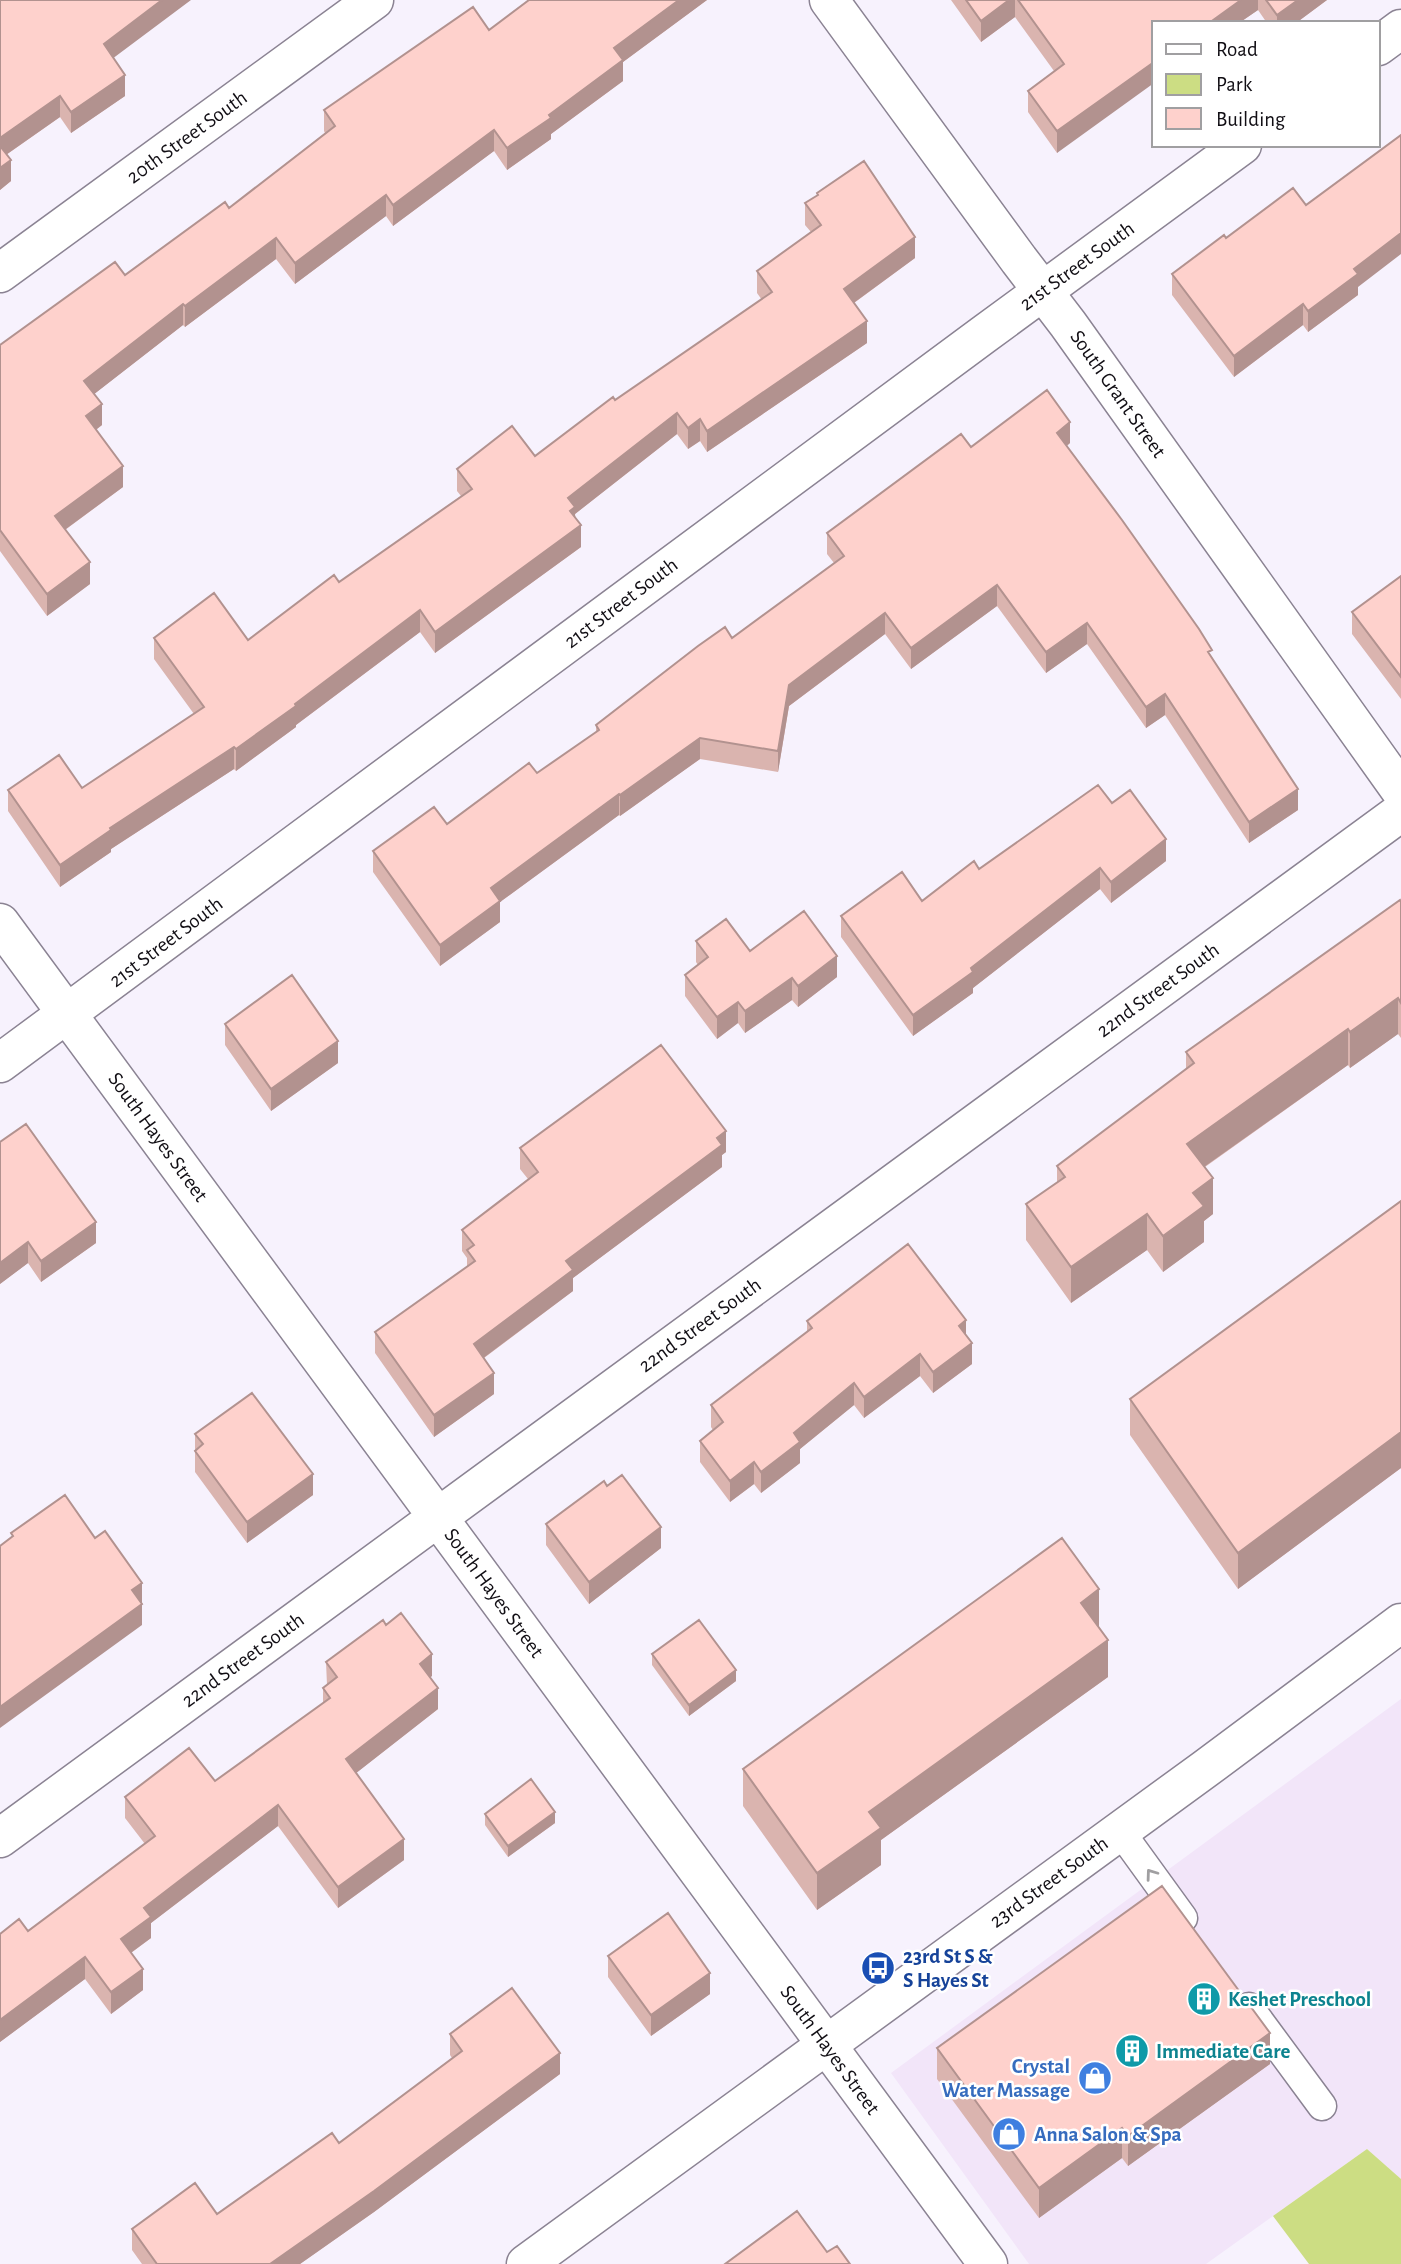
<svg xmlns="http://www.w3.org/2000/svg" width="1401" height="2264" font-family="'Alegreya Sans',sans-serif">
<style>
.commercial{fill:#f2e5f9}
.green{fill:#ccdd83}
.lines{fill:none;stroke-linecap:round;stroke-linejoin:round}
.service-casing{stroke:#8b8393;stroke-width:31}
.minor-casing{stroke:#8b8393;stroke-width:41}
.tertiary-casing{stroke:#8b8393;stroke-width:41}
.service{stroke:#fff;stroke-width:28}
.minor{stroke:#fff;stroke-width:38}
.tertiary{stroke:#fff;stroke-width:38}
.wall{fill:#dab4af}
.shaded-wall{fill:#b2928f}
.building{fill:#fed1cc;stroke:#b2928f;stroke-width:2}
.oneway{stroke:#a09fa1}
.labels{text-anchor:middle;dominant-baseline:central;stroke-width:5;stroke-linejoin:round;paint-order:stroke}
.street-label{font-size:21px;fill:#110e14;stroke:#fff}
.transit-label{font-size:21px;font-weight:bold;fill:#164399;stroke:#fff;text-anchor:start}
.culture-label{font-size:21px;font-weight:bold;fill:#0d838f;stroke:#fff;text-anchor:start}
.shop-label{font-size:21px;font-weight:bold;fill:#366cbe;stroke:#fff;text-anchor:end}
</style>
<rect width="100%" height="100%" fill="#f7f2fd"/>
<path class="commercial" d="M1401,1699V2179L1367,2149L1206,2264H1029L891,2073Z"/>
<path class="green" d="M1367,2149L1401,2179V2264H1309L1273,2216Z"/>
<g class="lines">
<g class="service-casing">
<path id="service" d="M1120,1831L1183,1918
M1249,2007L1322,2106"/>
</g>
<g class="minor-casing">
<path id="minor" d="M829,0L1019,260L1068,324L1401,791
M1378,46L1401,29
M0,273L374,0
M0,923L988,2264
M0,1063L983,335L1242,145
M0,1838L1401,812"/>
</g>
<g class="tertiary-casing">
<path id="tertiary" d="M526,2264L1205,1769L1401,1623"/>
</g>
<use href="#service" class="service"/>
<use href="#minor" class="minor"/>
<use href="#tertiary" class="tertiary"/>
</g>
<path class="wall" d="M0,0L114,58L125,96L71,133L60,117L6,155L11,181L0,190Z
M529,0H707L623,62V81L551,134V139L507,170L494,151L393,226L386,216L295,284L276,259L185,327L183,325L94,394L102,425L96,430L123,487L65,530L90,584L47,616L0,551V345L125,275L229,208L325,133L324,131V110L489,30Z
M951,0H1327L1296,23H1267L1258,10L1239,23H1154L1057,153L1028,112V91L1054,71L1015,17L981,42Z
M817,193L915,258L854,303L867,343L707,452L700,441L688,449L677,434L575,514L581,547L435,653L420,632L296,725V727L236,771L234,769L111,849V852L60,887L8,811V790L82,788L194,714L154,659V638L248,640L339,582L461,496L457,491V469L535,456L762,300L757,293V271L811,232L805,225V203L817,196Z
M1226,238L1358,287V295L1308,332L1303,325L1234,377L1172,295V274Z
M1070,443L1067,446L1212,657L1298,810L1249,843L1165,715L1146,728L1087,644L1046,673L997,606L911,669L885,634L789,706L778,772L700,759L620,816L619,815L500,902V922L440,966L373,872V851L447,824L537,773L596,733V725L732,638L834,563L827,554V533L971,447Z
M1401,576V699L1352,634V612Z
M1112,803L1166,861L1111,903L1100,889L973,988V993L913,1036L841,937V916L922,901L979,869Z
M1401,902V1038L1398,1034L1350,1068L1348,1065L1205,1167L1213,1214L1204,1221V1242L1163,1272L1147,1250L1071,1303L1026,1240V1204L1057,1182V1166L1186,1069V1052Z
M696,941L750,951L837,977L798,1007L792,1000L745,1033L738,1023L717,1039L685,996V975L698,965L696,962Z
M225,1024L338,1063L271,1111L225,1045Z
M0,1142L96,1243L41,1282L28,1263L0,1284Z
M520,1148L726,1152L722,1155V1167L573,1278V1291L484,1358L494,1394L434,1437L375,1353V1332L467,1267V1258L462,1251V1230L528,1179L520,1169Z
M1401,1201V1468L1238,1589L1130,1435V1399Z
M807,1321L966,1335L972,1364L933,1393L920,1376L864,1418L854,1405L800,1449V1463L761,1493L754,1484L730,1502L700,1462V1441L713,1430L711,1427V1405L807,1332Z
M195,1434L313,1495L247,1543L195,1472Z
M546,1524L661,1548L589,1604L546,1545Z
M386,1625L432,1676L430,1677L438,1709L356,1773L404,1860L338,1908L278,1826L151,1923V1938L131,1953L143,1990L111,2014L85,1979L0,2042V1934L28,1931L145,1844L125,1818V1797L215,1781L323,1704V1688L327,1685L326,1662Z
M1098,1626L1108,1677L881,1840V1865L817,1910L743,1806V1769L1099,1626Z
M652,1654L736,1681L689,1716L652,1665Z
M485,1814L555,1823L508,1857L485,1825Z
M608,1956L710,1994L651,2036L608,1977Z
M450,2034L560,2074L374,2212L300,2264H142L132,2250V2229L217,2214L339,2143L452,2058L450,2055Z
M937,2048L1270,2064L1128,2166L1122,2158L1039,2218L937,2079Z"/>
<path class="shaded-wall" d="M162,0H191L104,65V44Z
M679,0H707L623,62V81L551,134V139L507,170V148L549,115L614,48Z
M1009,0H1015V17L981,42V21Z
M1241,0H1258V10L1239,23H1209Z
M1298,0H1327L1296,23H1277V15Z
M1154,62V83L1057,153V131Z
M125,75V96L71,133V112Z
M60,96V117L0,159V138Z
M494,130V151L393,226V205Z
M11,160V181L0,190V168Z
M386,195V216L295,284V263Z
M1401,233V254L1358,287V295L1308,332V311L1354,269Z
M915,237V258L844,310V289Z
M276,238V259L185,327V306Z
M183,304V325L84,402V381Z
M1303,304V325L1234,377V356Z
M867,321V343L707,452V431Z
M102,404V425L86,437V416Z
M677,413V434L575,514V528L570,532L568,498Z
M700,419V441L688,449V428Z
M1070,422V443L1057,453V433Z
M123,466V487L55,537V516Z
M581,525V547L435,653V632Z
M90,562V584L47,616V594Z
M997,585V606L911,669V648Z
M420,610V632L296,725V727L236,771V749Z
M885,613V634L789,706L778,772V751L789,685Z
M1087,623V644L1046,673V652Z
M1165,694V715L1146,728V707Z
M700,738V759L620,816V795Z
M234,747V769L111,849V852L60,887V865L110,828Z
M1298,789V810L1249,843V822Z
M619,794V815L500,902V922L440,966V945L491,888Z
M1166,839V861L1111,903V882Z
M1100,868V889L973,988V993L913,1036V1015L971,968Z
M837,956V977L798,1007V986Z
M792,978V1000L745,1033V1011Z
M1398,998V1034L1350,1068V1032Z
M738,1002V1023L717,1039V1017Z
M1348,1029V1065L1187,1179V1144Z
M338,1041V1063L271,1111V1089Z
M726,1131V1152L722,1155V1167L573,1278V1291L474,1365V1344L566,1261Z
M1213,1178V1214L1204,1221V1242L1163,1272V1236L1193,1193Z
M1147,1214V1250L1071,1303V1267Z
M96,1222V1243L41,1282V1261Z
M28,1242V1263L0,1284V1263Z
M966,1320V1342L959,1326Z
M972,1343V1364L933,1393V1372Z
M920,1354V1376L864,1418V1397Z
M494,1373V1394L434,1437V1415Z
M854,1383V1405L800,1449V1463L761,1493V1472L794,1433Z
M1401,1432V1468L1238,1589V1553Z
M754,1462V1484L730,1502V1481Z
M313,1474V1495L247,1543V1522Z
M661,1527V1548L589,1604V1582Z
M142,1583V1625L0,1728V1707L132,1590Z
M1099,1589V1626L1081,1639V1603Z
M1108,1640V1677L881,1840V1865L817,1910V1873L869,1812Z
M432,1654V1676L420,1685V1664Z
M736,1670V1681L689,1716V1705Z
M438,1688V1709L346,1781V1759Z
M278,1805V1826L151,1923V1938L121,1960V1939L144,1908Z
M555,1812V1823L508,1857V1846Z
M404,1839V1860L338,1908V1887Z
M85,1957V1979L0,2042V2020Z
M143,1969V1990L111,2014V1992Z
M710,1973V1994L651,2036V2015Z
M1270,2033V2064L1128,2166V2136Z
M560,2053V2074L374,2212L300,2264H270Z
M1122,2128V2158L1039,2218V2188Z"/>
<path class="building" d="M0,0H162L104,44L125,75L71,112L60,96L0,138Z
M529,0H679L614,48L623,60L549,115L551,118L507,148L494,130L393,205L386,195L295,263L276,238L185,306L183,304L84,381L102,404L86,416L123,466L55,516L90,562L47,594L0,530V345L115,262L125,275L225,202L229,208L335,126L324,110L473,7L489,30Z
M966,0H1009L981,21Z
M1018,0H1241L1209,23H1154V62L1057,131L1028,91L1064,64Z
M1266,0H1298L1277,15Z
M1401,135V233L1354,269L1358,274L1308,311L1303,304L1234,356L1172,274L1224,235L1226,238L1293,188L1306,205Z
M0,146L11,160L0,168Z
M864,161L915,237L844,289L867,321L707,431L700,419L688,428L677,413L568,498L575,507L570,511L581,525L435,632L420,610L295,704L296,706L236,749L234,747L110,828L111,830L60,865L8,790L59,755L82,788L204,707L154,638L214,593L248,640L334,575L339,582L472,489L457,469L512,426L535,456L613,397L615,400L772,292L757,271L821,225L805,203L818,195L817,193Z
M1047,390L1070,422L1057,433L1122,520L1199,629L1212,650L1208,652L1298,789L1249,822L1165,694L1146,707L1087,623L1046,652L997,585L911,648L885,613L789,685L778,751L700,738L620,795L619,794L491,888L500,901L440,945L373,851L434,807L447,824L529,763L537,773L599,730L596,725L698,646L725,627L732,638L844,556L827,533L961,434L971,447Z
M1401,576V677L1352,612Z
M1098,785L1112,803L1130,790L1166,839L1111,882L1100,868L971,968L973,972L913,1015L841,916L902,872L922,901L974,861L979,869Z
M1400,900L1401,902V1003L1398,998L1350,1032L1348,1029L1187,1144L1213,1178L1193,1193L1204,1206L1163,1236L1147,1214L1071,1267L1026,1204L1065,1177L1057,1166L1194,1063L1186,1052Z
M804,911L837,956L798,986L792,978L745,1011L738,1002L717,1017L685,975L708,957L696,941L726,919L750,951Z
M292,975L338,1041L271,1089L225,1024Z
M661,1045L726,1131L717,1138L722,1145L566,1261L573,1270L474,1344L494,1373L434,1415L375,1332L475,1261L467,1250L474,1245L462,1230L538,1172L520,1148Z
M26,1124L96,1222L41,1261L28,1242L0,1263V1142Z
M1401,1201V1432L1238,1553L1130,1399Z
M908,1244L966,1320L959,1326L972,1343L933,1372L920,1354L864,1397L854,1383L794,1433L800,1442L761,1472L754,1462L730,1481L700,1441L723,1422L711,1405L812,1328L807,1321Z
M252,1393L313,1474L247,1522L195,1451L203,1444L195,1434Z
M622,1475L661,1527L589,1582L546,1524L604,1481L607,1486Z
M65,1495L95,1538L105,1531L142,1583L132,1590L142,1604L0,1707V1546L13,1536L11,1533Z
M1062,1538L1099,1589L1081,1603L1108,1640L869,1812L881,1828L817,1873L743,1769Z
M401,1613L432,1654L420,1664L438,1688L346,1759L404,1839L338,1887L278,1805L144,1908L151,1917L121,1939L143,1969L111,1992L85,1957L0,2020V1934L19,1919L28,1931L155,1836L125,1797L189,1748L215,1781L330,1698L323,1688L337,1677L326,1662L383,1620L386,1625Z
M699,1620L736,1670L689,1705L652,1654Z
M531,1779L555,1812L508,1846L485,1814Z
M1162,1886L1270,2033L1128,2136L1122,2128L1039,2188L937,2048Z
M668,1913L710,1973L651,2015L608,1956Z
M512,1988L560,2053L374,2191L270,2264H157L132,2229L195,2183L217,2214L332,2133L339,2143L462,2051L450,2034Z
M797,2211L827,2252L837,2246L850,2264H725Z"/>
<defs><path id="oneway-chevron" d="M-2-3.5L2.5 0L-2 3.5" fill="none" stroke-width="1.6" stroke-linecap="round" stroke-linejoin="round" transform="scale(1.75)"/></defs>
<use class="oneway" href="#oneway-chevron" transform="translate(1151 1874) rotate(-126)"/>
<defs>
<g id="bus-disc" transform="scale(1.75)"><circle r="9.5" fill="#1a4fb4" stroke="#fff"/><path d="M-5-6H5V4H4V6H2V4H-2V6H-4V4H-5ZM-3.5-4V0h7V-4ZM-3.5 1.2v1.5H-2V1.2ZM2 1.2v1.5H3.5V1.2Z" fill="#fff"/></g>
<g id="building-disc" transform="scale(1.75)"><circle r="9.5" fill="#0f9aa8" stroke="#fff"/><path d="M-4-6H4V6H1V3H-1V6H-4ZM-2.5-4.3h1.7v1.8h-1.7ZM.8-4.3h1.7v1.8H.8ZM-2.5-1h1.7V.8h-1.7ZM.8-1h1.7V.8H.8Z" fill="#fff"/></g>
<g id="shop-disc" transform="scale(1.75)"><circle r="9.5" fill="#3f7fe0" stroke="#fff"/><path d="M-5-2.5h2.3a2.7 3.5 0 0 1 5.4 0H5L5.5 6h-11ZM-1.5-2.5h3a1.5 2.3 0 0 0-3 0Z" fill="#fff"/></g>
</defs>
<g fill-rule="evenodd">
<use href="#bus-disc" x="878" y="1968"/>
<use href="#building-disc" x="1204" y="1999"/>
<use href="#building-disc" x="1132" y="2051"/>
<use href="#shop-disc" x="1095" y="2078"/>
<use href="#shop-disc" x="1009" y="2134"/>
</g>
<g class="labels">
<g class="street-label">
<text transform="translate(187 137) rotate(-36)">20th Street South</text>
<text transform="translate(1077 266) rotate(-36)">21st Street South</text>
<text transform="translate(1118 394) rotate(55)">South Grant Street</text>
<text transform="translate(621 603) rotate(-37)">21st Street South</text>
<text transform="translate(166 942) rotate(-37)">21st Street South</text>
<text transform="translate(1158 990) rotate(-36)">22nd Street South</text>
<text transform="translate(158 1137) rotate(54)">South Hayes Street</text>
<text transform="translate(700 1325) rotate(-36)">22nd Street South</text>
<text transform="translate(494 1593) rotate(54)">South Hayes Street</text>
<text transform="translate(243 1660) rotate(-36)">22nd Street South</text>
<text transform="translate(1049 1882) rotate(-36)">23rd Street South</text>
<text transform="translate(830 2050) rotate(54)">South Hayes Street</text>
</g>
<g class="transit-label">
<text x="903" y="1956">23rd St S &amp;<tspan x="903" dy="24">S Hayes St</tspan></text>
</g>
<g class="culture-label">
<text x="1228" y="1999">Keshet Preschool</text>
<text x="1156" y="2051">Immediate Care</text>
</g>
<g class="shop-label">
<text x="1070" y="2066">Crystal<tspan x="1070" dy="24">Water Massage</tspan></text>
<text x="1034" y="2134" text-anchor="start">Anna Salon &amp; Spa</text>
</g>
</g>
<rect x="1152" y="21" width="228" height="126" fill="#ffffff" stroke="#a09fa1" stroke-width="2"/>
<rect x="1166" y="44" width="35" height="10" fill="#ffffff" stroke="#a09fa1" stroke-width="2"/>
<text x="1216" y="56" font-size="21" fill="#110e14">Road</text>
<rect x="1166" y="74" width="35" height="21" fill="#ccdd83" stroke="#a09fa1" stroke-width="2"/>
<text x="1216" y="91" font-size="21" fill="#110e14">Park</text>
<rect x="1166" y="108" width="35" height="21" fill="#fed1cc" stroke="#a09fa1" stroke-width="2"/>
<text x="1216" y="126" font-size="21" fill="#110e14">Building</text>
</svg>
